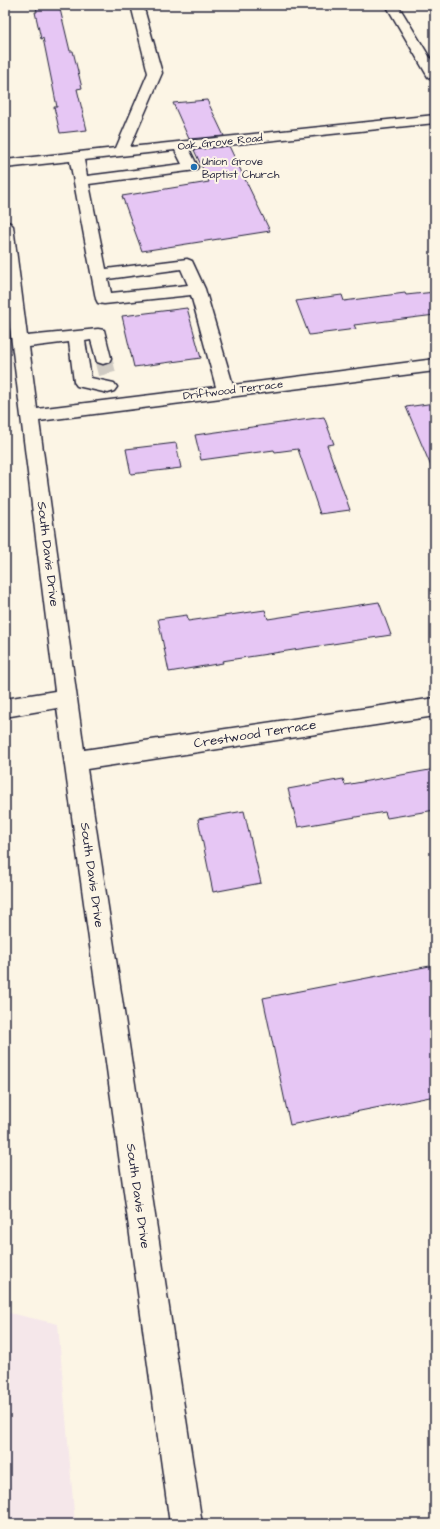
<svg xmlns="http://www.w3.org/2000/svg" width="440" height="1529" font-family="'Architects Daughter',sans-serif">
<style>
.built{fill:#f5e7ea}
.building{fill:#e6c6f4;stroke:#22223b}
.lines{fill:none;stroke-linecap:round;stroke-linejoin:round}
.minor-tunnel{stroke:#d0cbc3;stroke-width:18;stroke-dasharray:18 8;stroke-linecap:butt}
.minor-casing{stroke:#22223b;stroke-width:3}
.minor{fill:#fcf5e5;fill-rule:evenodd}
.poi-dot{fill:#1f6fb2;stroke:#fcf5e5;stroke-width:1.5}
.labels{text-anchor:middle;dominant-baseline:central;stroke-width:4;stroke-linejoin:round;paint-order:stroke}
.far-street-label{font-size:11px;fill:#22223b;stroke:#fcf5e5}
.far-poi-label{font-size:11px;fill:#22223b;stroke:#fcf5e5;text-anchor:start}
.street-label{font-size:13px;fill:#22223b;stroke:#fcf5e5}
</style>
<rect width="100%" height="100%" fill="#fcf5e5"/>
<filter id="ink" filterUnits="userSpaceOnUse"><feTurbulence type="fractalNoise" baseFrequency=".025" numOctaves="2"/><feDisplacementMap in="SourceGraphic" scale="8" xChannelSelector="R" yChannelSelector="G"/><feConvolveMatrix kernelMatrix="1 2 1 2 8 2 1 2 1" color-interpolation-filters="sRGB"/></filter>
<g filter="url(#ink)">
<path class="built" d="M5,1312L58,1324L75,1524H5Z"/>
<path class="building" d="M36,5H59L70,51H73L82,88L77,89L87,130L60,133L54,107H57L43,38L41,39L35,12H37Z
M207,100L224,136L189,139L173,103Z
M229,146L270,231L142,251L122,196L209,182L194,150Z
M435,292V315L354,325L356,329L309,335L296,301L342,295L344,301L405,293L406,295Z
M187,308L201,358L134,367L122,316Z
M435,403V476L406,407Z
M324,417L334,444L327,445L350,510L320,514L298,449L275,452L274,450L201,460L195,435Z
M176,443L181,468L131,474L126,449Z
M379,602L391,635L222,661L223,663L169,672L158,619L187,615L188,621L265,610L268,619Z
M435,769V810L387,818L385,812L298,827L288,789L343,779L345,785Z
M244,811L261,883L213,892L198,819Z
M435,965V1096L290,1125L263,998Z"/>
<g class="lines">
<path class="minor-tunnel" d="M103,358L107,374"/>
<g class="minor-casing">
<path id="minor" d="M131,5H143L162,73L130,147L435,115V123L189,149L198,167L196,170L89,184L106,269L187,259L192,261L205,289L233,385L435,359V371L39,421L84,750L435,698V716L87,769L202,1524H170L57,708L5,717V699L55,691L5,287V221L10,223L13,226L27,336L98,329L104,330L111,358L109,362L103,364L97,362L91,340L85,341L91,378L114,383L117,387L114,391L108,393L77,386L74,382L69,342L29,347L37,409L216,387L191,295L104,304L98,303L96,299L70,161L5,168V160L116,148L148,73ZM175,150L182,164L87,176L84,160ZM181,269L188,285L111,293L108,279Z
M386,5H398L435,66V81L428,77Z"/>
</g>
<use href="#minor" class="minor"/>
</g>
</g>
<circle class="poi-dot" cx="194" cy="167" r="4"/>
<g class="labels">
<g class="far-street-label">
<text transform="translate(220 142) rotate(-6)">Oak Grove Road</text>
<text transform="translate(233 390) rotate(-7)">Driftwood Terrace</text>
</g>
<g class="far-poi-label">
<text x="202" y="161">Union Grove<tspan x="202" dy="13">Baptist Church</tspan></text>
</g>
<g class="street-label">
<text transform="translate(48 554) rotate(83)">South Davis Drive</text>
<text transform="translate(255 734) rotate(-9)">Crestwood Terrace</text>
<text transform="translate(92 875) rotate(82)">South Davis Drive</text>
<text transform="translate(138 1196) rotate(82)">South Davis Drive</text>
</g>
</g>
<rect width="440" height="1529" fill="none" stroke="#fcf5e5" stroke-width="20"/>
<rect x="10" y="10" width="420" height="1509" fill="none" stroke="#22223b" stroke-width="1.5" filter="url(#ink)"/>
</svg>
